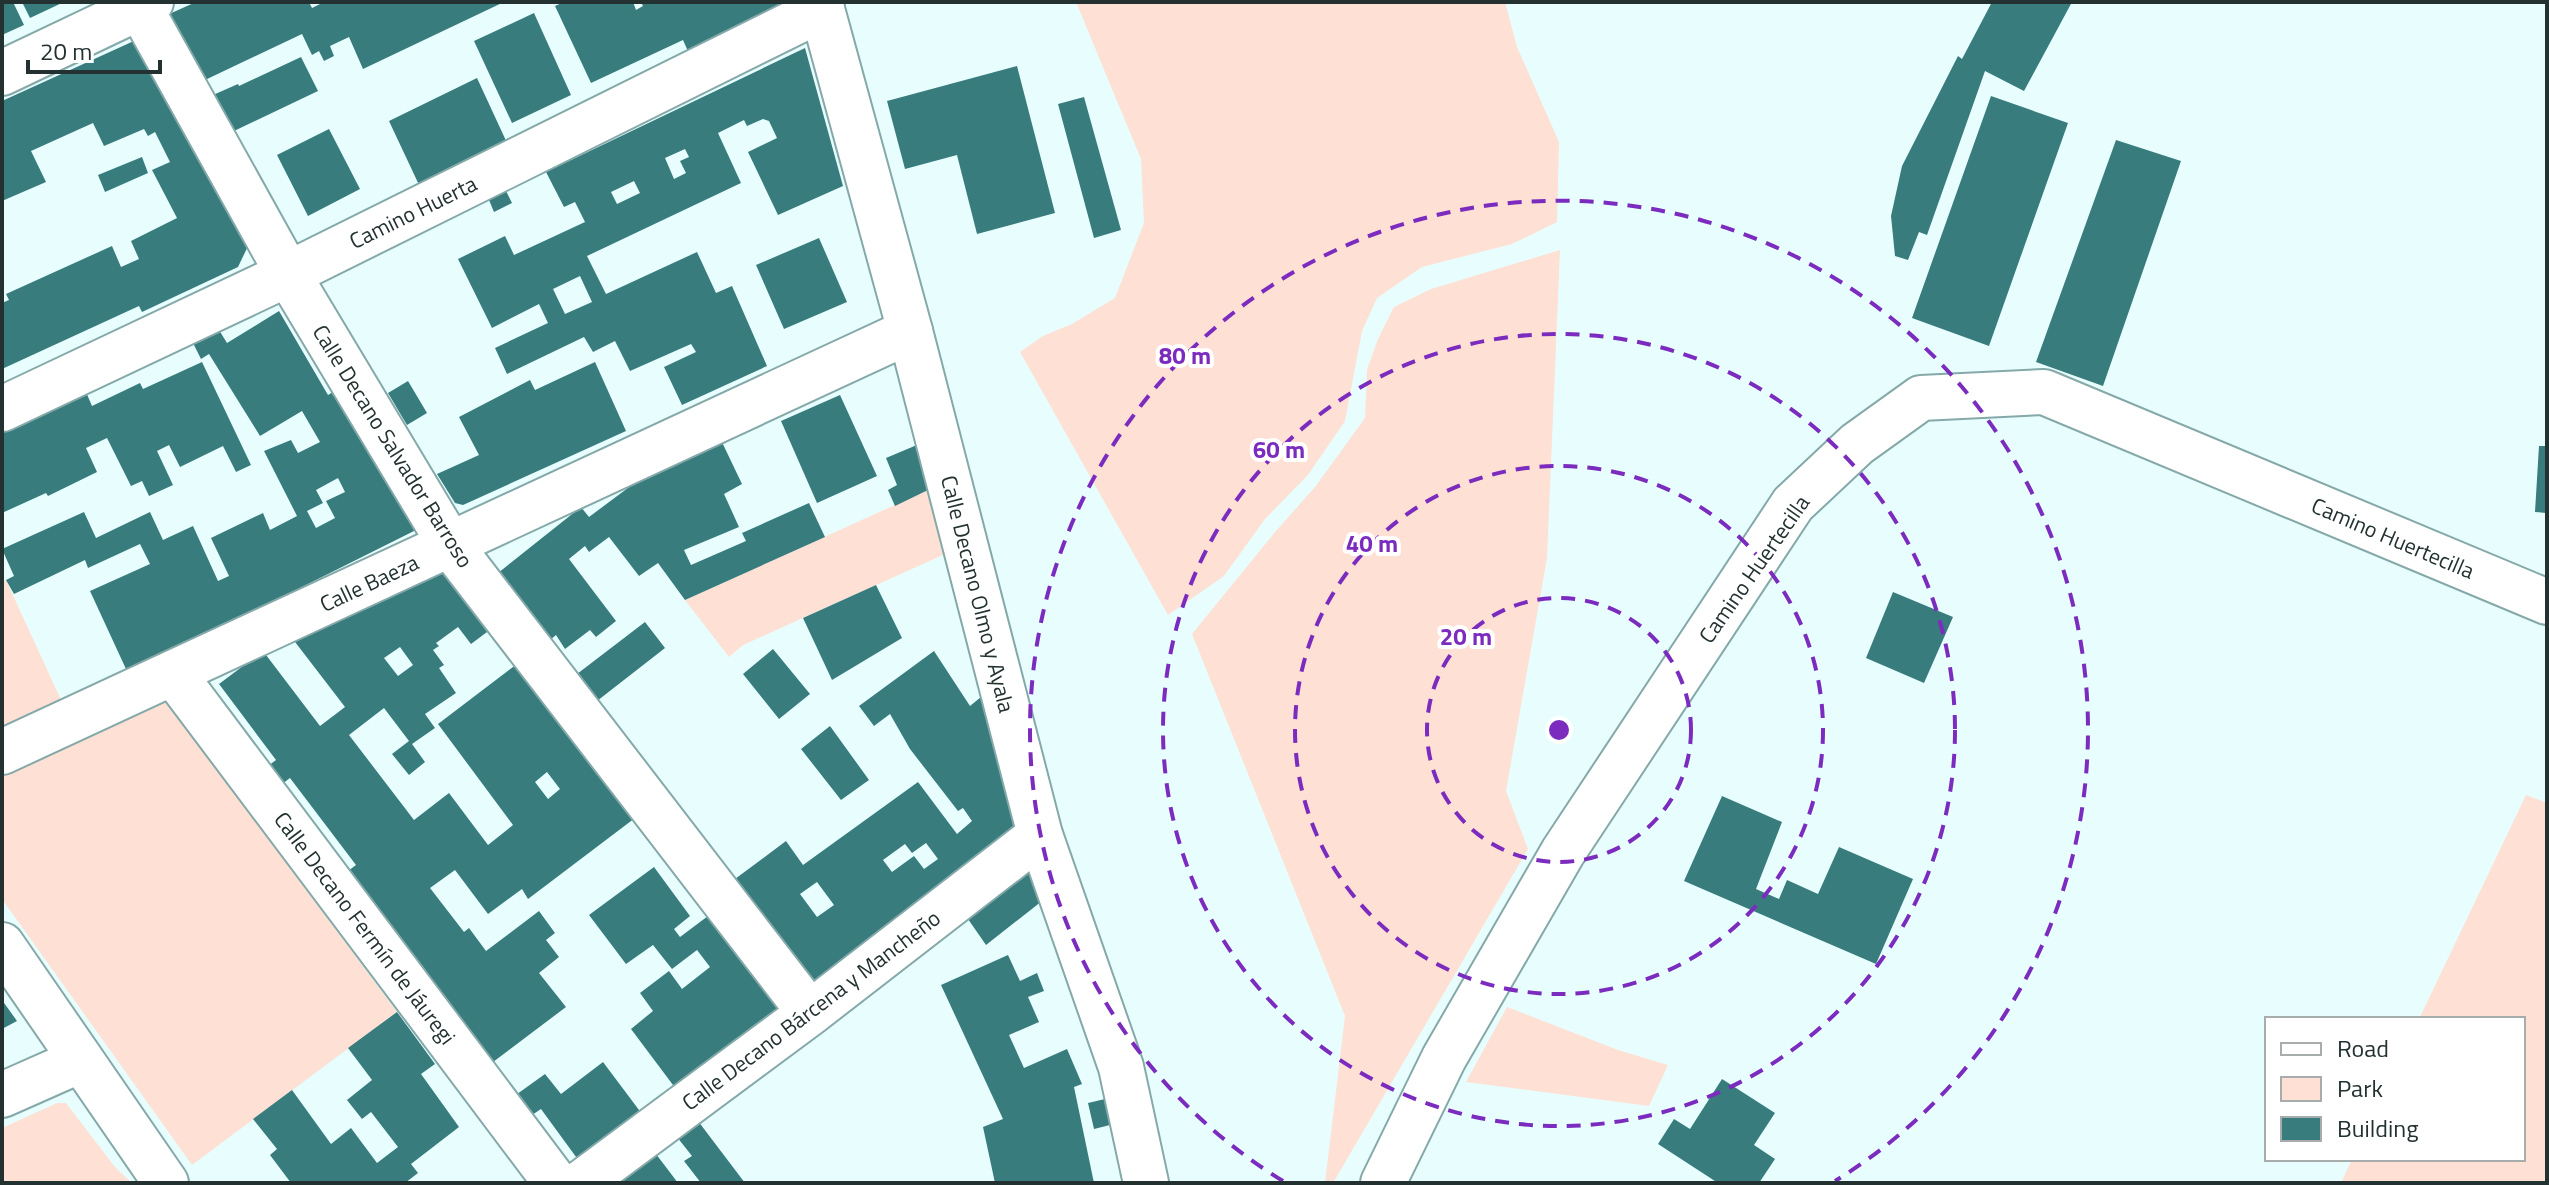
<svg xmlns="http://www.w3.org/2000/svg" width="2549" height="1185" font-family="'Titillium Web',sans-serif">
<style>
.green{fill:#fee0d4}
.building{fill:#387c7e;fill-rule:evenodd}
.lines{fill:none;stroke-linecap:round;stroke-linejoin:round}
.minor-casing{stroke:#85a8a9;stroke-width:48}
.tertiary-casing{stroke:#85a8a9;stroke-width:48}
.minor{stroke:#fff;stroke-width:44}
.tertiary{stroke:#fff;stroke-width:44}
.ring{fill:none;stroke:#7b2cbf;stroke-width:4;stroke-dasharray:14 10}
.labels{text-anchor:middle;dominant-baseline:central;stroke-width:8;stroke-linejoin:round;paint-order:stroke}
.street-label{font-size:22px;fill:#233131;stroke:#fff}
.centre{fill:#7b2cbf;stroke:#fff;stroke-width:4}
.ring-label{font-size:24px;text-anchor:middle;font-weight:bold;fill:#7b2cbf;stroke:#fff;stroke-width:8;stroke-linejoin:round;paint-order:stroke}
</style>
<rect width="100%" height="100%" fill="#e8fefe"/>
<path class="green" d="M1076,2H1505L1517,47L1559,142L1557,222L1512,244L1422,267L1377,298L1362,331L1345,421L1308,475L1265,519L1224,576L1168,615L1020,352L1043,336L1072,324L1115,298L1144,223L1141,159Z
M1560,250L1547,558L1506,791L1528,849L1333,1183H1325L1345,1016L1192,634L1275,532L1315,487L1365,418L1367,370L1378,339L1394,307L1431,289Z
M928,490L945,554L743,645L729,657L685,600Z
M6,580L61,700L2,728V582Z
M163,698L397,1012L192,1165L2,899V774Z
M2526,795L2547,803V1183H2341L2352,1159H2523V1019H2419Z
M1507,1007L1618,1050L1668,1065L1649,1106L1466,1082Z
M57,1103H66L115,1167L132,1183H2V1128Z"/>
<path class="building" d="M2,2H13L24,25L2,35Z
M22,2H64L30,18Z
M196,2H309L312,8L324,2H504L363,69L349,37L330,46L334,56L324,61L319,51L312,55L302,34L205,80L167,15Z
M564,2H633L636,10L643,6L641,2H802L691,58L683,40L591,83L555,6Z
M1992,2H2072L2024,91L1985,71L1927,235L1919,232L1908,260L1895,256L1891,216L1902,166L1958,56L1962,59Z
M534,13L571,95L512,123L474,41Z
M136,40L249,244L238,267L142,312L139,306L2,369V303L9,300L6,294L112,246L121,267L139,259L131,241L177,218L152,170L170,162L155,132L148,136L144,129L104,146L93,123L31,151L46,182L2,201V101Z
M805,48L843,186L778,215L748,152L777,138L769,121L763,119L747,126L744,120L718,133L741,183L587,256L606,294L697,252L716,293L732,286L767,366L682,405L664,367L696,352L691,344L630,371L615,341L593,352L584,337L507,374L495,348L548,323L539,304L492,328L458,259L505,236L514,255L585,222L575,202L564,207L546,172ZM685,149L689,157L680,161L686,173L674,179L665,158ZM634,181L640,193L617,204L611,192ZM580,276L592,302L565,314L553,289Z
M301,57L318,91L234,131L213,95L238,84L239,86Z
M1017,66L1055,213L977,234L957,155L905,169L887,101Z
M477,78L508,145L420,187L389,121Z
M1991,96L2068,123L1989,346L1912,318Z
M1084,97L1121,230L1094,238L1058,104Z
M329,129L360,189L308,216L277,155Z
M2116,140L2181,161L2103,386L2036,362Z
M142,157L148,173L105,192L98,175Z
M506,191L512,203L494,212L489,200Z
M819,238L847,302L784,329L756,265Z
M279,311L328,395L338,389L416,530L298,589L126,669L90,591L150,564L140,544L88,568L85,560L14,594L6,580L14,576L2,549L84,512L96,538L150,512L163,540L193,526L218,581L229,576L211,538L263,513L270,530L297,516L264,451L291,440L298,453L320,442L302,411L260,436L209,354L201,359L192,341L219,330L227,343ZM338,478L345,492L326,501L335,518L316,528L307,511L323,503L316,490Z
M202,362L251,465L236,472L223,446L180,467L169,445L157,451L173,485L149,496L142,481L131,486L107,438L86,448L97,472L48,496L46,493L2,513V431L86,392L92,406L140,383L143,389Z
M595,362L626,431L463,505L455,503L437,474L479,455L459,417L530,380L535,390Z
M408,381L427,413L407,425L388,393Z
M840,395L877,476L817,503L781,421Z
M720,438L742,484L724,494L739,527L684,550L691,565L746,541L742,533L809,503L825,537L685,600L658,563L639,576L609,537L589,552L585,546L569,559L616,621L596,637L590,630L565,649L556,635L550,640L498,573L581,507L589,517L648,473Z
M924,442L931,483L928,490L895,506L888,490L897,485L886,458Z
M2539,446H2547V513L2535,512Z
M446,570L491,629L471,644L458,627L436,643L439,646L433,650L444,665L439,668L456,693L425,714L435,728L412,744L425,762L409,775L392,754L409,741L384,708L349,735L414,820L449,793L488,845L513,825L438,724L517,664L635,818L528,899L522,889L488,914L455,870L430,888L464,932L469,928L486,951L539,911L555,933L546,940L559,957L539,973L566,1007L489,1065L344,874L356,865L290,778L278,787L264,769L276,760L219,684L263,651L320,726L345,707L292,638L320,624L323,628ZM400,647L413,665L398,676L384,658ZM547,772L560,789L548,799L535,782Z
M876,585L902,638L832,680L803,618Z
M1893,592L1953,617L1924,683L1866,658Z
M645,622L665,648L597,701L577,674Z
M773,649L810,694L779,719L743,674Z
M934,651L970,706L981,697L1017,832L815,984L735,879L786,841L803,865L918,782L957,834L972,821L963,808L958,811L910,749L890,714L874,726L859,706ZM926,843L938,859L924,869L914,856L892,872L883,860L905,844L912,853ZM817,882L834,905L817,917L800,894Z
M830,726L869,780L841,800L801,749Z
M1722,796L1782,822L1756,889L1779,899L1787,880L1818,894L1839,847L1913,879L1876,964L1684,881Z
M654,867L690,916L674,929L680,937L708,916L781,1011L676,1089L631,1029L653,1011L640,993L669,971L682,989L710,967L697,950L672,969L653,945L626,964L589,915Z
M1032,870L1042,901L986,945L968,919Z
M1008,955L1020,981L1037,973L1044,991L1028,997L1039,1022L1009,1035L1024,1068L1067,1049L1082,1084L1074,1087L1094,1183H995L983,1127L1003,1119L941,985Z
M2,1000L17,1021L2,1029Z
M397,1012L435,1064L421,1074L459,1127L411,1164L418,1173L405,1183H291L270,1155L277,1149L253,1119L292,1090L331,1144L351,1128L377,1163L398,1147L371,1112L362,1119L347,1100L372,1080L348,1048Z
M603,1062L642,1114L579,1161L541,1109L529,1117L513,1097L545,1074L561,1094Z
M1722,1079L1775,1113L1754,1145L1775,1159L1759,1183H1718L1658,1144L1674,1119L1690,1129Z
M1105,1099L1110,1125L1094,1129L1088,1103Z
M698,1121L745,1183H701L684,1161L692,1156L677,1137Z
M656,1154L678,1183H617Z"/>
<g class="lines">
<g class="minor-casing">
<path id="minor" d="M137,2L288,274L451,546L810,1013
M2,73L151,2
M2,409L288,274L822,9
M173,673L556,1183
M2,752L910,331
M2,945L166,1183
M2,1095L81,1060
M581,1183L810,1013L1040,835"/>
</g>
<g class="tertiary-casing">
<path id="tertiary" d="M820,2L910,331L1040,835L1121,1067L1146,1183
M1383,1183L1444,1058L1563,852L1793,504L1857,444L1921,398L2044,392L2547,602"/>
</g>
<use href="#minor" class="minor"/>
<use href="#tertiary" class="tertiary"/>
</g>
<g class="ring">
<circle cx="1559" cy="730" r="132"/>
<circle cx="1559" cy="730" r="264"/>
<circle cx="1559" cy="730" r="396"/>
<path d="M1283 1181A529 529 0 1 1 1835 1181"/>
</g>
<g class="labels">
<g class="street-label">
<text transform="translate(413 212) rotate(-26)">Camino Huerta</text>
<text transform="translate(393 446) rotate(58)">Calle Decano Salvador Barroso</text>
<text transform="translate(2393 538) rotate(23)">Camino Huertecilla</text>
<text transform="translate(1754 569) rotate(-55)">Camino Huertecilla</text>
<text transform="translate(369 583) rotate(-25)">Calle Baeza</text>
<text transform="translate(978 594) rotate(76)">Calle Decano Olmo y Ayala</text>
<text transform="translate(365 928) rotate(53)">Calle Decano Fermín de Jáuregi</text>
<text transform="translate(811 1010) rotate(-37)">Calle Decano Bárcena y Mancheño</text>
</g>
</g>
<circle cx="1559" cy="730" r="12" class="centre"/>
<g class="ring-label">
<text x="1185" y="364">80 m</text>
<text x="1279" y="458">60 m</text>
<text x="1372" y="552">40 m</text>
<text x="1466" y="645">20 m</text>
</g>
<rect width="2549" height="1185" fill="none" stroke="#233131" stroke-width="8"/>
<rect x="2265" y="1017" width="260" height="144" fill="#ffffff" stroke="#a7adad" stroke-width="2"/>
<rect x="2281" y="1043" width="40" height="12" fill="#ffffff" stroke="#a7adad" stroke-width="2"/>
<text x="2337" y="1057" font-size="24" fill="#233131">Road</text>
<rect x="2281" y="1077" width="40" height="24" fill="#fee0d4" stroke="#a7adad" stroke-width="2"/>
<text x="2337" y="1097" font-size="24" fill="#233131">Park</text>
<rect x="2281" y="1117" width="40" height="24" fill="#387c7e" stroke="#a7adad" stroke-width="2"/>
<text x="2337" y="1137" font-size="24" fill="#233131">Building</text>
<path d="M28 60v12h132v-12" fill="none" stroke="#233131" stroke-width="4"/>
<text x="40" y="60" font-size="24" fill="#233131" stroke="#ffffff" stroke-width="6" paint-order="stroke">20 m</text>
</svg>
